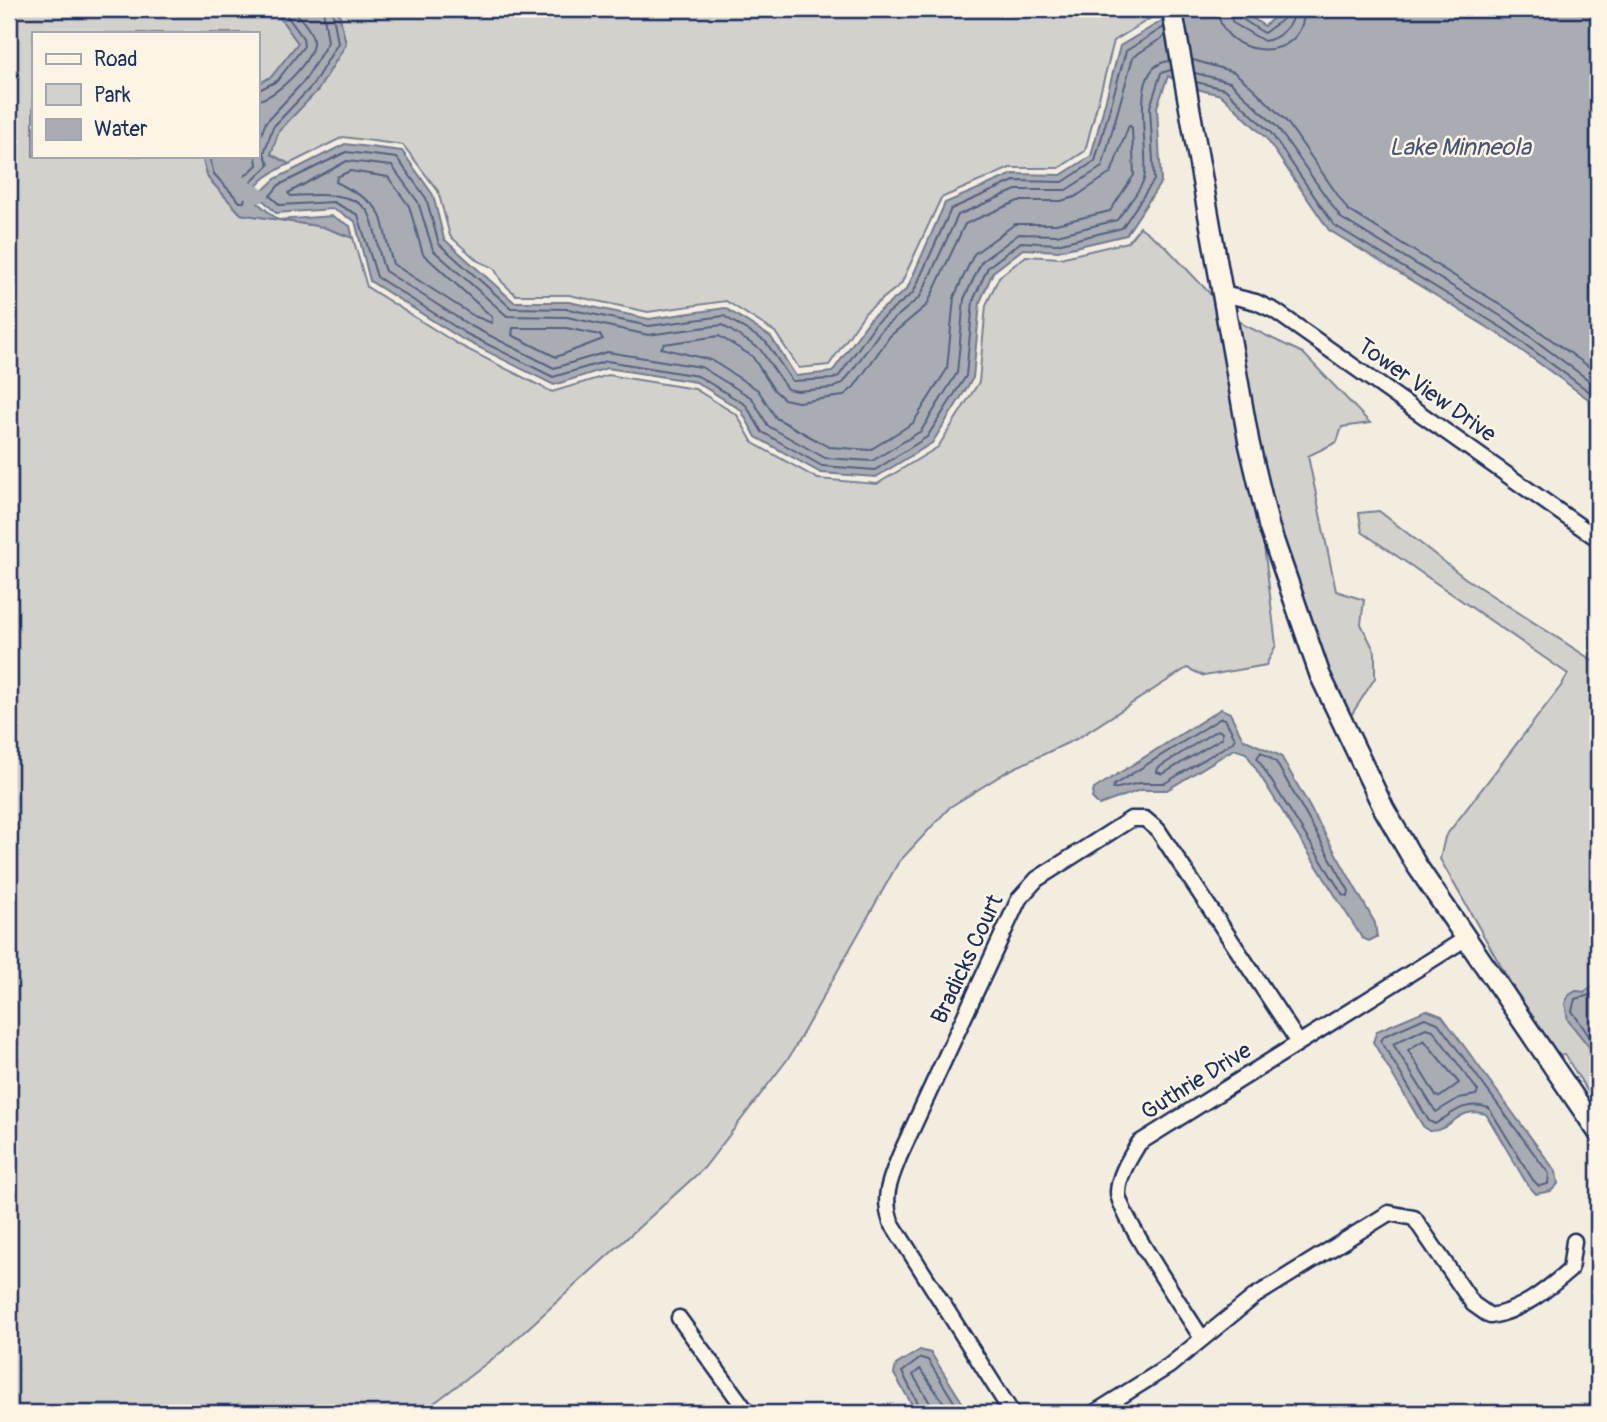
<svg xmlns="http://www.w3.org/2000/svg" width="1607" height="1422" font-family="Pangolin,sans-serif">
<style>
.green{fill:#d3d1cc;stroke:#778095;stroke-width:2}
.water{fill:#a9acb3;stroke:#707a91;stroke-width:2}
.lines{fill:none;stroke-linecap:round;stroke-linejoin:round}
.shore{stroke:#546180;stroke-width:2}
.canal{stroke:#a9acb3;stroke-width:16}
.street-casing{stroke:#1b2f5e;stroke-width:19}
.secondary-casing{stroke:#1b2f5e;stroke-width:24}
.street{stroke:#fcf5e5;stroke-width:14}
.secondary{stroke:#fcf5e5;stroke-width:19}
.labels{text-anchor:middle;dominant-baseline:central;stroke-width:5;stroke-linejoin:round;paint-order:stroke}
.street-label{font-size:23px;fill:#1b2f5e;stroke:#fcf5e5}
.water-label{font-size:24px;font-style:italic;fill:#465478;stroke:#fcf5e5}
</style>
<rect width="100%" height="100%" fill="#f3ede0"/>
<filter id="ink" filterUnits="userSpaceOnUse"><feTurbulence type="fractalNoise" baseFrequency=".0143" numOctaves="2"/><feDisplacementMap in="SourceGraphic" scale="14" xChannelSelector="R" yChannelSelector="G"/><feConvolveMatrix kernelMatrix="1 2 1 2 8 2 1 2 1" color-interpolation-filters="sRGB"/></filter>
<g filter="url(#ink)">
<path class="green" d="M9,9H263L278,15L298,43L272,76L257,85V33H33V156H202L208,178L241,214L323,227L353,238L367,287L459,345L552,392L608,375L695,389L737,415L753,443L818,479L877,484L938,447L979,382L986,305L999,277L1026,256L1060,258L1128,242L1140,227L1165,246L1216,300L1262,529L1276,645L1266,665L1204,676L1187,668L1078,738L1008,771L950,807L898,863L790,1056L704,1168L504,1350L421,1413H9Z
M338,9H1165L1114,41L1085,151L1059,168H1010L941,198L901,284L865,313L829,365L799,368L775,332L726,301L648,312L569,295H516L502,282L494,268L478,261L450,236L438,191L403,145L343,137L289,164L271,154L278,131L318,90L346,44Z
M1234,316L1244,325L1303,353L1370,423L1342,427L1337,442L1308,456L1336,591L1364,600L1361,624L1375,652V678L1348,720C1321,657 1296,591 1277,525C1257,457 1247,386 1234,316Z
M1379,511L1465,578L1598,664V982L1584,992L1576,991L1568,1020L1598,1058V1108L1565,1055H1558L1535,1026L1440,859L1445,837L1561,686L1568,674L1362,532L1359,513Z"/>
<path class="water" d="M263,9H338L346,44L318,90L279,131L271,154L289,164C276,170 252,182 252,198L278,220L332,216L350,226L353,238L323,227L241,214L208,178L202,156H257V85L272,76L298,43L278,15Z
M1182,9H1240L1264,26L1278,14V9H1598V406L1500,335L1329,230L1266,138L1235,108L1221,95L1188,87L1168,76L1157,107L1161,182L1126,235L1058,251L1023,249L993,272L980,302L973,378L932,443L876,477L821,473L756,437L741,410L696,382L607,368L554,385L462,339L370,281L355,221L333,209L276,213L258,195L275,179L345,144L402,151L433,195L444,239L514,302H569L649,319L725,308L771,337L796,376L832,372L871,318L907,289L945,203L1013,174L1061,175L1091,156L1120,46Z
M1221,709L1230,713L1243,739L1281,756L1375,923L1377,937L1369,941L1362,938L1246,753L1234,749L1167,790H1140L1099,805L1092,798L1094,789Z
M1598,982V1058L1568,1020L1565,1003L1569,995L1576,991L1584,992Z
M1426,1010L1442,1016L1556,1172L1558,1184L1551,1191L1536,1194L1527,1184L1486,1114C1457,1105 1452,1132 1429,1131L1423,1126L1373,1042L1377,1031Z
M920,1350L931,1353L969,1413H917L894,1374L896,1365Z"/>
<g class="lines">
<path class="shore" d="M1218,9C1219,58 1305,68 1304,9
M1228,9L1233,23L1264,41C1279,39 1294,25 1293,9
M1237,9L1239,17L1264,33L1283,19L1285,9
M1164,27L1126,51L1095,161L1063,182L1014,181L951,209L913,293L876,323L839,376L833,379L792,381L766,342L724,316L649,326L568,309L511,308L439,244L426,198L397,158L346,152L279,185L270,196L280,205L333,202L358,215L377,277L465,333L553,377L607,361L698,376L746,405L762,432L822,466L875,470L927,437L966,376L973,301L988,267L1021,242L1057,244L1122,228L1154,180L1150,107L1161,73L1171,70
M1165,36L1133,57L1102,167L1066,190H1016L958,215L920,297L882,329L844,382L833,388L797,391L787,389L760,349L722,325L648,335L567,317L507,316L433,250L418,202L392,166L347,161L288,193L291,196C314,195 361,189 371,218C377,235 378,254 385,271L469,325L554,368L607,352L701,367L752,398L768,426L825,458L872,461L921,431L957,373L964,299L982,261L1019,234L1057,235L1117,220C1125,208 1139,193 1144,179C1152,157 1124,64 1170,61
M1193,60L1234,72L1254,89L1287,122L1348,210L1514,313L1598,373
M1195,73L1230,82L1277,127L1341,218L1509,321L1598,387
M1196,82L1225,89L1271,133L1334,225L1504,329L1598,398
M257,91L277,81L304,46L303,38L282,9
M257,100C275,99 314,60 313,42C313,31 300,18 293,9
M1129,125L1132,128L1134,175L1110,211L1056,224H1015L974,254L954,297L947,369L913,423L870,450L829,447L776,418L758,390L711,360L661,348L664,344L719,336L752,356L774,390L784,399L798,402L843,396L854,387L890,336L927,305L965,224L1018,201H1061L1075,197L1111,173Z
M257,145L266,122L305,80L328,42L323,9
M209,156L214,174L240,202H244L248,185L269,165L264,153L273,127L312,86L338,43L332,9
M218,156L222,170L236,184L257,165L256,156
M350,171L388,177L409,206L423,254L492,317V323L474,316L393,264C376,209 392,211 336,182L337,177Z
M513,328H566L600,335L603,339L556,357L512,335Z
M1221,718L1225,719L1235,738L1233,742L1165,783H1140L1113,789L1114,785Z
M1217,730L1222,732V738L1163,774L1157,772L1158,768Z
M1261,752L1276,762L1349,891L1348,896L1343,895L1257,758Z
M1598,993L1575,999L1572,1011L1598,1049
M1425,1018L1438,1023L1549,1174L1548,1184L1539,1186L1533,1180L1489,1108C1466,1100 1454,1112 1435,1124L1429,1121L1381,1041L1384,1036Z
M1426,1028L1433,1030L1478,1091L1476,1095L1459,1098L1436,1112L1393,1044Z
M1424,1040L1459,1083L1440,1097L1436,1096L1408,1050Z
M923,1413L902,1372L921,1358L928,1360L961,1413
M932,1413L930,1403L913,1375L920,1369L951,1413"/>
<path class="canal" d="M225,156C226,173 241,189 258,195"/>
<g class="street-casing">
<path id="street" d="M1223,294L1256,302L1275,311L1598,539
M679,1318L748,1413
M1201,1337C1187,1314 1117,1212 1118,1192C1119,1174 1130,1158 1139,1143L1465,939
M1012,1413L891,1222C882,1196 890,1180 900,1155L1019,899L1037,879L1131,819H1145L1158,830L1299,1043
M1094,1413L1169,1366L1255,1296L1389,1213L1414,1218L1473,1304L1490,1316C1522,1311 1546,1290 1570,1270L1574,1241"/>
</g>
<g class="secondary-casing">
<path id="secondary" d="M1172,9L1249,443L1269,527L1320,675L1384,809L1417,866L1598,1132"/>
</g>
<use href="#street" class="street"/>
<use href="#secondary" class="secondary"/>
</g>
</g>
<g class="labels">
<g class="street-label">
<text transform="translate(1427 390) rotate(35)">Tower View Drive</text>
<text transform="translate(967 959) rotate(-65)">Bradicks Court</text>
<text transform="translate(1196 1081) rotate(-32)">Guthrie Drive</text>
</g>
<g class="water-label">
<text x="1460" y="147">Lake Minneola</text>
</g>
</g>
<rect width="1607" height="1422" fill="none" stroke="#fcf5e5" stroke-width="35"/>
<rect x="18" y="18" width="1572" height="1387" fill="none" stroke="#1b2f5e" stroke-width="2.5" filter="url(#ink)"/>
<rect x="32" y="32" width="228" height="126" fill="#fcf5e5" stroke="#a2a6af" stroke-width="2"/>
<rect x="46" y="54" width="35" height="10" fill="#fcf5e5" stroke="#a2a6af" stroke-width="2"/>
<text x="94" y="66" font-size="21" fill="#1b2f5e">Road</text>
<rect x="46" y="84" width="35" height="21" fill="#d3d1cc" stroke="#a2a6af" stroke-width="2"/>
<text x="94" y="102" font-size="21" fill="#1b2f5e">Park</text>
<rect x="46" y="119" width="35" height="21" fill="#a9acb3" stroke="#a2a6af" stroke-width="2"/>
<text x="94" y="136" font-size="21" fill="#1b2f5e">Water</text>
</svg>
